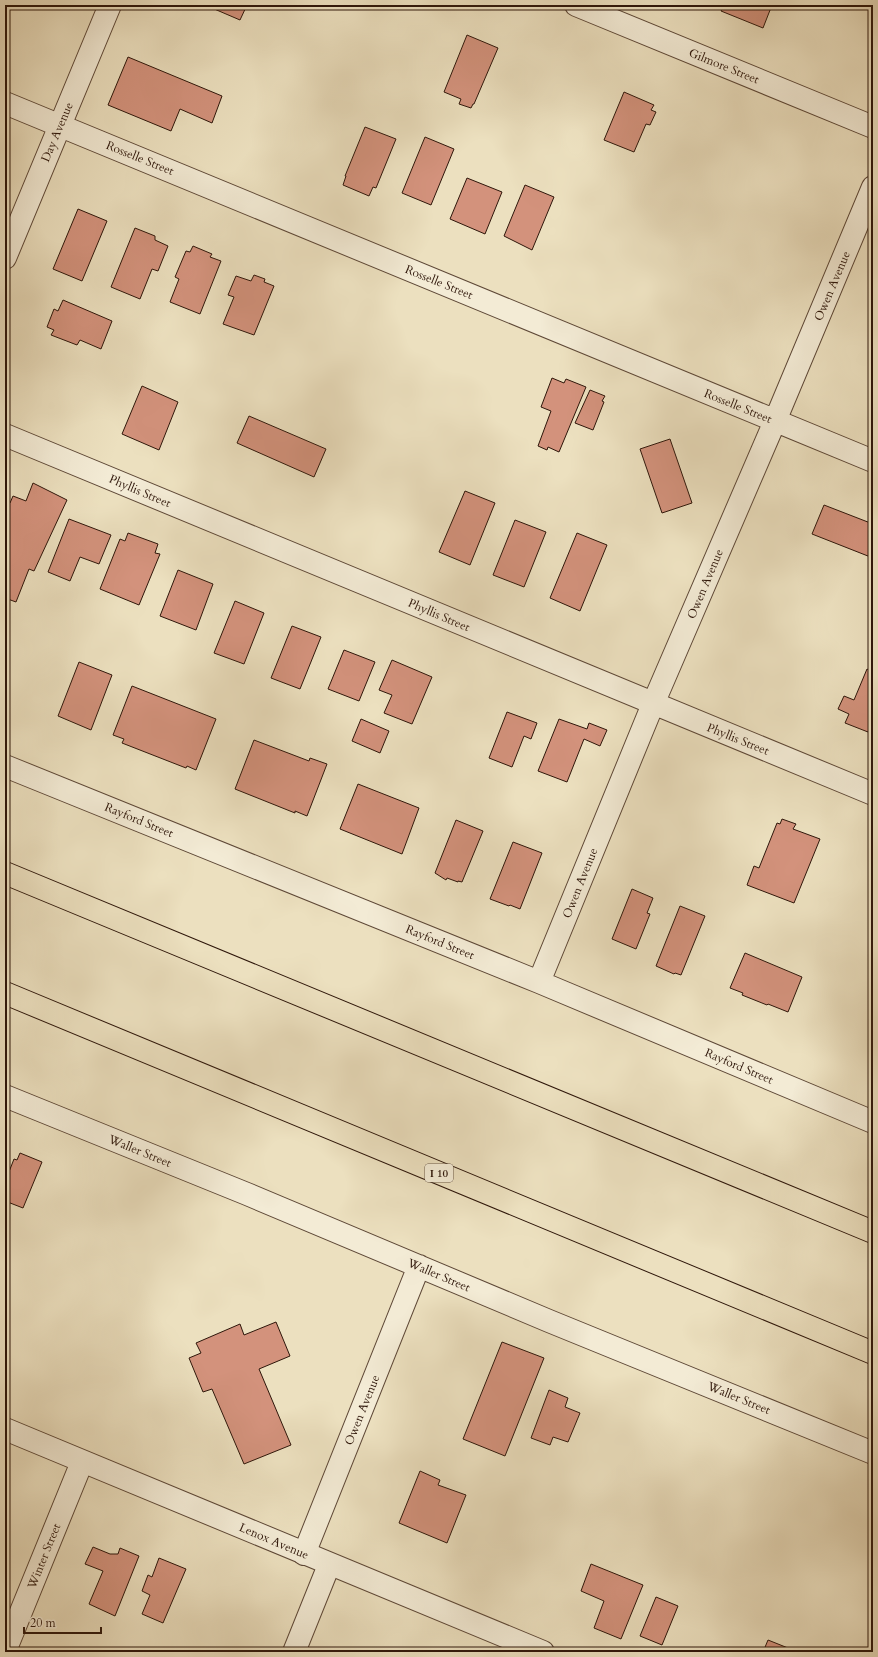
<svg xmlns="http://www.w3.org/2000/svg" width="878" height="1657" font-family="Cardo,serif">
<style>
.building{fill:#d3927c;stroke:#2e160a}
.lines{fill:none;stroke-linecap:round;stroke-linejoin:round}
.minor-casing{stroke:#5e4837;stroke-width:24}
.tertiary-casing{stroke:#5e4837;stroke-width:24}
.motorway-casing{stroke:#2e160a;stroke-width:24}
.minor{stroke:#f3ebd5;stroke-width:22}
.tertiary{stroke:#f3ebd5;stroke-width:22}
.motorway{stroke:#ece0bf;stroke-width:22}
.labels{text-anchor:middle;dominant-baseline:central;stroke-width:3.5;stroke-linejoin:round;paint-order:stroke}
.shield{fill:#f3ebd5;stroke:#695647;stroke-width:1}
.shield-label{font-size:11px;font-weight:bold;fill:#2e160a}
.street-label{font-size:12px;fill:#2e160a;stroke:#f3ebd5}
</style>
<rect width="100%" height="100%" fill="#ece0bf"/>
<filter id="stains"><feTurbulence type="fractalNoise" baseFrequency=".005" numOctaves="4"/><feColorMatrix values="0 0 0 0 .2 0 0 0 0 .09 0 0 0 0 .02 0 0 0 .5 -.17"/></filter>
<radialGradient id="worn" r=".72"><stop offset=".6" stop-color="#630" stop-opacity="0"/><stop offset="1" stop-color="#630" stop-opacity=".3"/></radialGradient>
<path class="building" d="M205,5H247L240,20Z
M724,5H772L763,28L721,11Z
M467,35L498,48L474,104H473L471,108L459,104L461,99L444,92Z
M128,57L222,96L212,123L180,109L171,131L108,105Z
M624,92L654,105L651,110L656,112L650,125L646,124L634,152L604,140Z
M365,127L396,139L376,188L373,187L369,196L343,185L346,176H345Z
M425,137L454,149L431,205L402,193Z
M467,178L502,192L485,234L450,219Z
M525,185L554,197L532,250L504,236Z
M78,209L107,221L82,281L53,269Z
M135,228L155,236V240L168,246L158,271L152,269L140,299L111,287Z
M193,246L212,254L210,257L221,261L200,314L170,302L179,279L175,277L186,251L190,252Z
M254,275L265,279L264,282L274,286L254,335L223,324L234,297L228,295L236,276L251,281Z
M63,300L112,321L101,349L80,340L77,345L51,335L54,330L47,327L54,309L58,311Z
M552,378L564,383L566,379L586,387L559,452L548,447L547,450L538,446L551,411L541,407Z
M142,386L178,402L159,450L122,434Z
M590,390L605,396L602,401L604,402L593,430L575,423Z
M249,416L326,449L314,477L237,443Z
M670,439L692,503L662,513L640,449Z
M33,483L67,500L34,571L29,569L16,602L5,598V501L10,503L13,496L26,501Z
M465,491L495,503L470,565L439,552Z
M824,505L873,524V558L812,534Z
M69,519L111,535L99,564L80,557L70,581L48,572Z
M515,520L546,532L524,587L493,575Z
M128,533L158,544L155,553L160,554L139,605L100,589L120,539L125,541Z
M577,533L607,545L580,611L550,598Z
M178,570L213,584L196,630L160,616Z
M235,601L264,613L244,664L214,653Z
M292,626L321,637L300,689L271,678Z
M344,650L375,662L359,701L328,689Z
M392,660L432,677L412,724L384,713L392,695L379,690Z
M79,662L112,675L91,730L58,716Z
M867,669L873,672V719L868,732L845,723L849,714L838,709L844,696L854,700Z
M132,686L216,719L196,770L187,766L186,768L122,743L124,739L113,735Z
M507,712L537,723L531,739L524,736L512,767L489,758Z
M361,719L389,731L380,753L352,741Z
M559,719L587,729L589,723L607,730L600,746L584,739L567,782L538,771Z
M254,740L309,761L310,758L327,764L307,816L295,811V813L235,789Z
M358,784L419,808L402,854L340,829Z
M782,819L796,824L793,829L820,839L794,903L747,885L754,866L759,868L777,823L780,824Z
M456,820L483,831L462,882L458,881V882L447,878L446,880L435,873Z
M513,842L542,853L520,909L510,905L509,906L490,899Z
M632,889L653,898L647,913L650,914L636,949L612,939Z
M680,906L705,916L681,975L675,973L674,974L656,966Z
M745,953L802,977L788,1012L768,1004L767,1005L742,995L743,993L730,988Z
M20,1153L42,1162L23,1208L5,1201V1182L14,1159L17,1160Z
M276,1322L290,1356L259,1369L291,1445L244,1464L212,1389L203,1392L189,1358L201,1353L196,1343L240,1324L244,1335Z
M502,1342L544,1358L505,1456L463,1439Z
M549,1390L568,1398L565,1407L580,1413L568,1442L553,1437L550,1445L531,1438Z
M420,1471L440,1480L438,1485L466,1495L447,1543L399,1523Z
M93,1547L110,1554H118L120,1548L139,1556L115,1616L89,1604L103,1571L85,1564Z
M159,1558L186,1569L163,1623L142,1614L150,1595L142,1591L148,1575L152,1577Z
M591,1564L643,1585L621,1639L594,1628L604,1601L581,1591Z
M656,1597L678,1606L662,1645L640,1636Z
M768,1640L798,1652H763Z"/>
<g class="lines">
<g class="minor-casing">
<path id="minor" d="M576,5L873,127
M5,103L873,461
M5,258L110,5
M5,435L873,794
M5,766L539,982L873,1122
M539,982L653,704L775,421L873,187
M5,1096L247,1194L549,1321L873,1453
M304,1554L419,1266
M5,1651L82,1462
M294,1652L329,1565"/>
</g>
<g class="tertiary-casing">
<path id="tertiary" d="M5,1429L543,1652"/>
</g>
<g class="motorway-casing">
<path id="motorway" d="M5,873L873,1232
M5,993L873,1353"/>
</g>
<use href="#minor" class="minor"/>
<use href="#tertiary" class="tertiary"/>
<use href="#motorway" class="motorway"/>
</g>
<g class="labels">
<rect class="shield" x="425" y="1164" width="28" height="18" rx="3"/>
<g class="shield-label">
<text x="439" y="1173">I 10</text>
</g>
<g class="street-label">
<text transform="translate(724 66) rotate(22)">Gilmore Street</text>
<text transform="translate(57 132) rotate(-67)">Day Avenue</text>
<text transform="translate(140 158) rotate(22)">Rosselle Street</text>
<text transform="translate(439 282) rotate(22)">Rosselle Street</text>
<text transform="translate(832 286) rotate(-67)">Owen Avenue</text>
<text transform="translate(738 406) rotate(22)">Rosselle Street</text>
<text transform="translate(140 491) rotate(23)">Phyllis Street</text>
<text transform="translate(705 584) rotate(-67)">Owen Avenue</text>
<text transform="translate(439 615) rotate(23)">Phyllis Street</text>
<text transform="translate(738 739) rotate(22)">Phyllis Street</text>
<text transform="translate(139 820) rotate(22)">Rayford Street</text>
<text transform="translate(580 883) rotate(-68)">Owen Avenue</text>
<text transform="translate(440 942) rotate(22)">Rayford Street</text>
<text transform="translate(739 1066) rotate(23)">Rayford Street</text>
<text transform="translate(140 1151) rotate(22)">Waller Street</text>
<text transform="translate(439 1275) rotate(23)">Waller Street</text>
<text transform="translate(739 1398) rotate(22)">Waller Street</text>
<text transform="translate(362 1410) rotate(-68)">Owen Avenue</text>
<text transform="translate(274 1541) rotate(23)">Lenox Avenue</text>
<text transform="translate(44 1556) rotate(-68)">Winter Street</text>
</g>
</g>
<rect width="878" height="1657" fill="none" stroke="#ece0bf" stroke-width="20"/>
<rect x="6" y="6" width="866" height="1645" fill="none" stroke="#2e160a" stroke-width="2"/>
<rect x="10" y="10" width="858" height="1637" fill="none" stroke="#2e160a"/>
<path d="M24 1627v6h77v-6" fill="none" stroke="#2e160a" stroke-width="2"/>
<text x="30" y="1627" font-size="12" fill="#2e160a" stroke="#f3ebd5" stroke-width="3" paint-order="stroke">20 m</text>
<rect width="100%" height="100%" filter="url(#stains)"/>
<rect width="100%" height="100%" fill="url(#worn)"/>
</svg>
